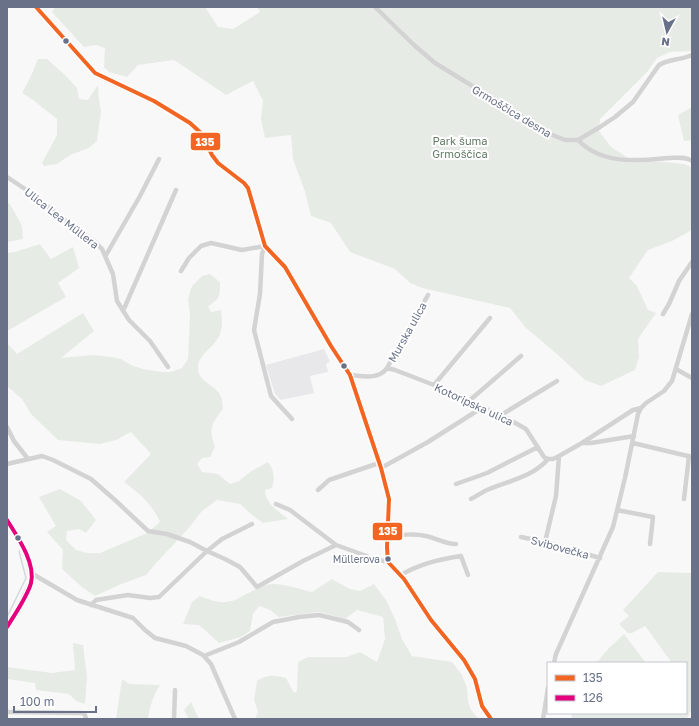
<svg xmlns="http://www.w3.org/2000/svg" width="699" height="726" font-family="'Golos Text',sans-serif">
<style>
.built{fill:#e8e8ea}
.green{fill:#e7ebe6}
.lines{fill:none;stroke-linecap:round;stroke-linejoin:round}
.stream{stroke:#d4d7dc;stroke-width:1.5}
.minor{stroke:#d3d3d4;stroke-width:4.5}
.tertiary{stroke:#d3d3d4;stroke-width:6}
.bus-1-casing{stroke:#fff;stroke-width:7}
.bus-2-casing{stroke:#fff;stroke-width:7}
.bus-1{stroke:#f26522;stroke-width:4}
.bus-2{stroke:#e5007d;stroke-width:4}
.bus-dot{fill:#687188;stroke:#fff;stroke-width:1.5}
.labels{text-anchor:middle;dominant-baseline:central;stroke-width:4;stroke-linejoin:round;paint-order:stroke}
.bus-label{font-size:10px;fill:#687188;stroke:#fff;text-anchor:end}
.street-label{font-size:11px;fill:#687188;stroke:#fff}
.park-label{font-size:11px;fill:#637a65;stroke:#fff}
.line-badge{stroke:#fff;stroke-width:1.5}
.badge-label{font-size:11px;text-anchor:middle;font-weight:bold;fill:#fff}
</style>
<rect width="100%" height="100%" fill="#f8f8f8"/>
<path class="built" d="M324,349L330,362L326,364L328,372L310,376L314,393L281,400L275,394L266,365Z"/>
<path class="green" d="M55,7H205L218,27L233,29L260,12L257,7H692V51L670,52L657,58L647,72L600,119L599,131L611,147L630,159L685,164L692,168V230L672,241L648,250L629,278L637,286L648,310L656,313L638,339L639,357L635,370L601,386L585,380L558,355L525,327L510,308L422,288L410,283L395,269L350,252L331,223L311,216L305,192L293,159L291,135L265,138L261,119L263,101L253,81L226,95L174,60L138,65L127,77L109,72L104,67L105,48L96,45L84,47L52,12Z
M38,59H47L65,75L77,88L79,99L88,100L98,85L99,100L101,111L97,141L89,148L70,155L57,164L44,166L42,163L57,135V119L33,100L22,93L30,78Z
M692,107V140L684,141L678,115Z
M7,202L10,204L22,226L23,239L7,242Z
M40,244L51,259L73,247L79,268L58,283L66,297L7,331V253L15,252Z
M210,274L220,282C220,295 221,299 208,306L211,312L221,310C222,318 223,326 220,334C215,348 197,354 198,369C199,383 217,385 221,397C223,400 222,405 223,409C212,423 208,429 215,447L210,457L202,458L197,464L202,472L218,474L230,484L239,481L250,472L268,462C274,469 275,479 272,488L265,490C265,503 278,511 288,519L263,523L252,515L240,504L217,500L202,511L188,529L158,561L146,575L119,585L95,596L83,588L62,569L63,550L47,532L56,526L39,497L60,489L81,501L96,520L86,533L79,529L67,531L66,540L76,550L87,553H100L147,533L160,522C152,504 140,494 124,482L151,454L131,432L116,440L100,444L58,440L31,414L22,399L7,386V343L17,354L83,313L94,331L61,358L93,355L104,356L121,359L133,366L143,369L162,372H170L182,368L188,359L190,317L188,299L192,286L202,276Z
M658,572L692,573V708L687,719H571L572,713H686V663H672L645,626L632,633H628L619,624L629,616L623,610Z
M332,579L350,589L360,591L374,584L386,600L395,619L402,639L412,656L452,662L462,675L467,688L468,701L471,710L479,719H255L258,712L254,700L257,681C267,674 274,675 286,678L294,693L297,691L298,662L308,657H347L360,652L377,662L385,639L383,617L357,610L345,619L319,612L279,617L270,610L259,606L253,614L250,631L241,637L219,643L199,625L183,624L192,602L200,596C235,611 236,595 266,585C277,581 300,589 312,592Z
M624,634L646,663H591L598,661L608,649Z
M73,643L83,645L87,677L85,704L76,701L69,694L36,690L35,683L7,679V667L52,673L75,670Z
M122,679L129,684L160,685C153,696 150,706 148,719H116Z
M191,702L199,719H189L184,710Z"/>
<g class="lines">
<path class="stream" d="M7,617L26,578L19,551"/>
<path class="minor" d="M375,7L414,45L435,63L518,114L545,132L565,140H578L600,127L615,117L633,102L659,65C669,59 681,60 692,55
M578,140C602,165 637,161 668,158C676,158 685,156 692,161
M7,177L34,195L58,215L95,242L102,249L113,274L117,301L129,320L150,341L168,367
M106,255L140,196L159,159
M181,271L189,258L201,246L211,243L242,250L265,246L262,254L260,294L254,330L271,396L292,419
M123,311L176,190
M663,314L669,304L679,281L692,262
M387,368L428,295
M676,369L692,378
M350,375C362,376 379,380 387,368L395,370L434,385L452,395L501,415L526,429L544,457L548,459H553L559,456L582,443H591L634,436
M434,385L490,318
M469,401L521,356
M501,415L557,381
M7,427L14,441L28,459
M582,443L633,410L641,408L646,403L664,391L672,381L692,314
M633,443L692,457
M7,464L42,456L53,460L91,479L115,500L148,531L167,534L190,542L207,551L222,539L252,524
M381,468L428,442L483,407
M456,484L487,473L538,447
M318,490L329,480L379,463
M471,499C477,496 482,492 487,490C508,481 533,477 548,459
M684,499L689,456
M276,504L290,510L336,545L375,559L388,562
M617,510L653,517L650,544
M387,537C400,535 413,533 426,536C436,538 445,544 456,544
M521,537L545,542L600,558
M545,542L556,496L559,456
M31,573L77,600L133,618L145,630L155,638L186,646L203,655L211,664L235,719
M401,575C419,564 440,559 461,556L468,575
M91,605L96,600L128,595L150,598L159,597L207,551L225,559L240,567L257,587L303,561L336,545
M204,656L239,642L273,622L299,617L319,615L348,622L359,630
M554,663L556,654L613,527L625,478L638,414L641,408
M7,712L82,713L85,715L86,719
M174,719L175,690
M543,719L548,688"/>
<path class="tertiary" d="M36,7L95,73L108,80L154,101L190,123L201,133L212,155L218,163L244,183L248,188L265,246L276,257L285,267L331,346L350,375L381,468L389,499V515L387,547L388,562L404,579L431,620L464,660L475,679L482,706L491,719
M7,520C18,538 34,561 31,583L17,612L7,627"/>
<g class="bus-1-casing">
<path id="bus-1" d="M36,7L95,73L154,101L190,123L201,133L212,155L218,163L244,183L248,188L265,246L285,267L331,346L350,375L381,468L389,499L387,547L388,562L404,579L431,620L464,660L475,679L482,706L491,719"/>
</g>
<g class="bus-2-casing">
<path id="bus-2" d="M7,520C17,536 36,563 31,583C28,595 14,616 7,627"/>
</g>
<use href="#bus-1" class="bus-1"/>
<use href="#bus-2" class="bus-2"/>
</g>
<g class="bus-dot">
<circle cx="66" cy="41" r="3.5"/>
<circle cx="344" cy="366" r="3.5"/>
<circle cx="18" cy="538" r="3.5"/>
<circle cx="388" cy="559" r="3.5"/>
</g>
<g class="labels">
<g class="bus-label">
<text x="380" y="559">Müllerova</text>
</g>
<g class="street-label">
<text transform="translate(512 111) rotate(31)">Grmoščica desna</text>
<text transform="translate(62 218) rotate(38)">Ulica Lea Müllera</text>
<text transform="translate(407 332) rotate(-61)">Murska ulica</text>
<text transform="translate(474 404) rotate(25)">Kotoripska ulica</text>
<text transform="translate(560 547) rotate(15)">Svibovečka</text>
</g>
<g class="park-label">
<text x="460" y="140">Park šuma<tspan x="460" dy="13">Grmoščica</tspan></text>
</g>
</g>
<g class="line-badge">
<rect x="190" y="132" width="31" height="19" rx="4" fill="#f26522"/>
<rect x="372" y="522" width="31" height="19" rx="4" fill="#f26522"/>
</g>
<g class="badge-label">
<text x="205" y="146">135</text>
<text x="388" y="535">135</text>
</g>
<rect width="699" height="726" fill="none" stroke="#687188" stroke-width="16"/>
<rect x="547" y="662" width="140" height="52" fill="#ffffff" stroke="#c3c6cf"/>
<rect x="555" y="675" width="20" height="6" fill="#f26522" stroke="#c3c6cf"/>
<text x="583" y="682" font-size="12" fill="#687188">135</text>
<rect x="555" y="695" width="20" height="6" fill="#e5007d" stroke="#c3c6cf"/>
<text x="583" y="702" font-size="12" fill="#687188">126</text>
<g transform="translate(667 32) rotate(188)" stroke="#ffffff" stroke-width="3" paint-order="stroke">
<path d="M0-3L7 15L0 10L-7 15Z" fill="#687188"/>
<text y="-6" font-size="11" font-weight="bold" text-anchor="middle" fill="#687188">N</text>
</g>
<path d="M14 706v6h82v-6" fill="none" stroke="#687188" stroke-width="2"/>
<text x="20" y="706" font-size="12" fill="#687188" stroke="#ffffff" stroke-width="3" paint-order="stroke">100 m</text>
</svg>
